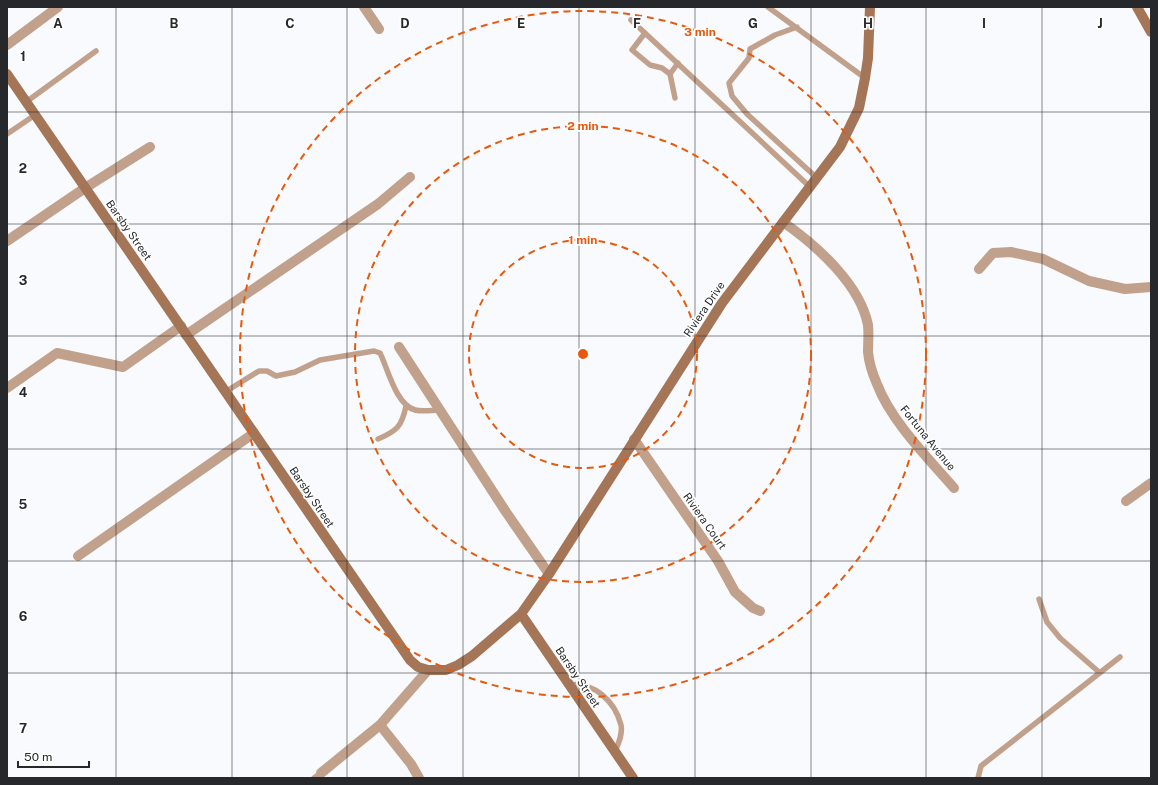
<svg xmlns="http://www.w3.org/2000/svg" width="1158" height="785" font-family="'Public Sans',sans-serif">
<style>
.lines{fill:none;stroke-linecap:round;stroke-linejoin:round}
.lane{stroke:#c2a18c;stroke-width:5.5}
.street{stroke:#c2a18c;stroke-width:10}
.secondary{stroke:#a47657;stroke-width:10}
.grid{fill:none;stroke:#26282b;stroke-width:1;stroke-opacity:0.55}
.ring{fill:none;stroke:#e8590c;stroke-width:2;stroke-dasharray:7 5}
.labels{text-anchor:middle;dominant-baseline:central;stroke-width:3.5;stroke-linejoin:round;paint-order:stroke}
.street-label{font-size:11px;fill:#26282b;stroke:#fff}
.grid-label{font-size:13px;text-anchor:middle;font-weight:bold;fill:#26282b;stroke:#fff;stroke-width:3.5;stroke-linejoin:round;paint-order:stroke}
.centre{fill:#e8590c;stroke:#fff;stroke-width:2}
.ring-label{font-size:12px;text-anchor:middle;font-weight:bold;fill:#e8590c;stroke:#fff;stroke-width:3.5;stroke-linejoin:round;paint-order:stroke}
</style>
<rect width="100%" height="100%" fill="#f8fafd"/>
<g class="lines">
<path class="lane" d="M768,7L865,78
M631,20L810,187
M797,27L775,35L750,49L749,58L729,83L732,96L747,114L817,178
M645,33L632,50L650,65L662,68L670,74L675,98
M670,74L678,63
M26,102L96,51
M7,134L35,115
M225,392L259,371H267L276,376L295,372L320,360L374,351L380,353C388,369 396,405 415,410C423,412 432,410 440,410
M378,439C397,431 402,426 406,406
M1039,599L1047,622L1060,638L1100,673
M569,685C593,681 615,701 621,725C623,734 618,744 615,752
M314,778L321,773L319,778
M978,778L981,766L1120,657"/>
<path class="street" d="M364,7L379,29
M7,45L58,7
M783,222C816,245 860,284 868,325C869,334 868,343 868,352C869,362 873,375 877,384C891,421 928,458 954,488
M7,241L85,188L150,147
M979,269L993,253L1011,252L1043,259L1089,281L1125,289L1151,287
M186,335L378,204L410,177
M399,347L506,512L549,574
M7,388L57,353L123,367L181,326
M634,439L718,561L735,592L753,608L760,611
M1126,501L1151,483
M78,556L254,433
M380,725L411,764L419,778
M321,773L380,725L428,670"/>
<path class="secondary" d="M1137,7L1151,32
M7,74L410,660L418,667L428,670H446L458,665L472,656L521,614L549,574L722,303L840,147L859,108L865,78L868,58L870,7
M521,614L633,778"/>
</g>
<path class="grid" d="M116,7V778M232,7V778M347,7V778M463,7V778M579,7V778M695,7V778M811,7V778M926,7V778M1042,7V778M7,112H1151M7,224H1151M7,336H1151M7,449H1151M7,561H1151M7,673H1151"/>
<g class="ring">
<circle cx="583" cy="354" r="114"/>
<circle cx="583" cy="354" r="228"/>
<circle cx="583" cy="354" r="343"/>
</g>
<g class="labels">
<g class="street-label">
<text transform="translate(129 230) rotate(55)">Barsby Street</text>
<text transform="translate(704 309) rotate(-56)">Riviera Drive</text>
<text transform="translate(928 438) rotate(51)">Fortuna Avenue</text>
<text transform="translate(312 497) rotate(56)">Barsby Street</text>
<text transform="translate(705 521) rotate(55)">Riviera Court</text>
<text transform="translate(578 677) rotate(56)">Barsby Street</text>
</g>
</g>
<g class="grid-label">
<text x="58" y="28">A</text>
<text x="174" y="28">B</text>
<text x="290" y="28">C</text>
<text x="405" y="28">D</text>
<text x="521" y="28">E</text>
<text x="637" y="28">F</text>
<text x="753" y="28">G</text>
<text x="868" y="28">H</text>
<text x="984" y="28">I</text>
<text x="1100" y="28">J</text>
<text x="23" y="61">1</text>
<text x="23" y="173">2</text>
<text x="23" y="285">3</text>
<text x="23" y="397">4</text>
<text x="23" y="509">5</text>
<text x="23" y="621">6</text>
<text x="23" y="733">7</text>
</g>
<circle cx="583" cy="354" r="6" class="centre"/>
<g class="ring-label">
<text x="700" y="36">3 min</text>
<text x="583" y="130">2 min</text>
<text x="583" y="244">1 min</text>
</g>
<rect width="1158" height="785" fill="none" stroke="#26282b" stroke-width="16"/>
<path d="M18 761v6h71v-6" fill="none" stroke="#26282b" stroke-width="2"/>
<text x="24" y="761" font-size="12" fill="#26282b" stroke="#ffffff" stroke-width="3" paint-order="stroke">50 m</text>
</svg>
